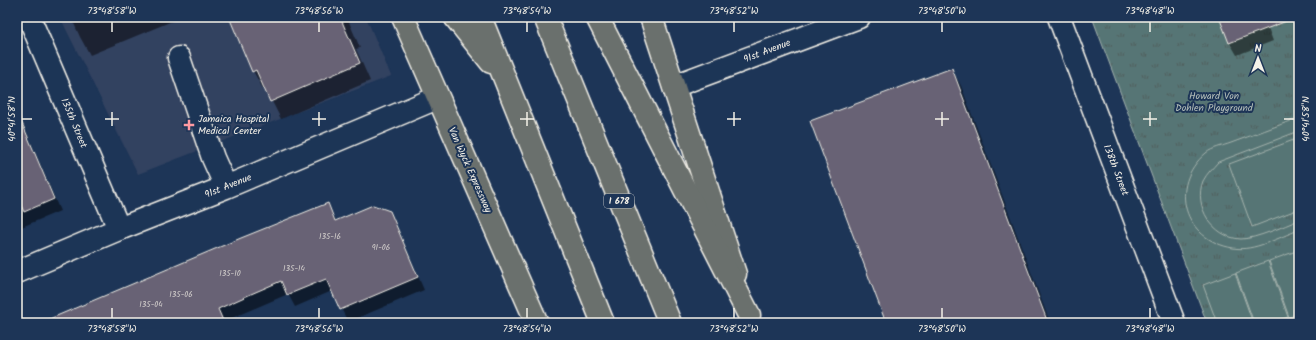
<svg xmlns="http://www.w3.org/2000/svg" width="1316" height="340" font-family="Kalam,sans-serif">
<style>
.built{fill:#334260}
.park{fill:url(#park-tufts);stroke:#a5b3ae}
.pitch{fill:#567574;stroke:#a5b3ae}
.shadow{fill:#0007}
.building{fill:#676274;stroke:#f4f1e8}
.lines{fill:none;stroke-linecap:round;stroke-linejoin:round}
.minor-casing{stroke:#f4f1e8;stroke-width:25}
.major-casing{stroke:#f4f1e8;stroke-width:25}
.highway-casing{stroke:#f4f1e8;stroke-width:25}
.minor{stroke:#1d3557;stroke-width:22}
.major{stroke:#6a706d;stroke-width:22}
.highway{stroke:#6a706d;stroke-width:22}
.ticks{fill:none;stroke:#f4f1e8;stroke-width:1.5}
.poi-dot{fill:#ff9aa2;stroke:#1d3557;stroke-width:1.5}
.labels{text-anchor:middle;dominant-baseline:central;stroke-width:4;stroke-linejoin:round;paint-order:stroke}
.number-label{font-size:8px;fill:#d1cdcb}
.shield{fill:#1d3557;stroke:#b4b9bc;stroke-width:1}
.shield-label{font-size:9px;font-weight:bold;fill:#f4f1e8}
.street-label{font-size:10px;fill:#f4f1e8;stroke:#1d3557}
.park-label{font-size:10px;fill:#b5bfba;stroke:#1d3557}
.poi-label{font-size:10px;fill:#f4f1e8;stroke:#1d3557;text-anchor:start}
.neatline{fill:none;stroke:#f4f1e8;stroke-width:1.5}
.ticks-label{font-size:10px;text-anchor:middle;fill:#f4f1e8}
</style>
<defs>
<pattern id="park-tufts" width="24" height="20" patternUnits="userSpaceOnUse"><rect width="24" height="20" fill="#567574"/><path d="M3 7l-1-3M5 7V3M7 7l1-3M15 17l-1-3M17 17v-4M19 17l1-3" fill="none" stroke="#505e5d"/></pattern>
</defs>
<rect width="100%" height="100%" fill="#1d3557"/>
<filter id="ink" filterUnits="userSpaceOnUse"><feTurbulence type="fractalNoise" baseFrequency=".025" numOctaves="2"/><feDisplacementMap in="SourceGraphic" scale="8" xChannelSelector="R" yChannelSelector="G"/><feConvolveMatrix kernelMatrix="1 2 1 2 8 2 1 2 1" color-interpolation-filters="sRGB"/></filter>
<g filter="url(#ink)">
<path class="built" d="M60,17H366L391,76L138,174Z"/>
<path class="park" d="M1092,17H1299V323H1207Z"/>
<path class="pitch" d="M1299,118V131L1218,162C1213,168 1207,173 1203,181C1193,206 1213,238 1241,239C1256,239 1284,226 1299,220V230C1279,237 1254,252 1233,248C1184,240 1167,186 1206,153C1212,148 1223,146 1231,143C1253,135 1276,126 1299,118Z
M1299,138V209L1252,227L1229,164Z
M1299,250V313L1289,317L1269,261Z
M1268,261L1288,317L1272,323H1254L1236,273Z
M1235,273L1253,323H1217L1203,285Z"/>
<path class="shadow" d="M71,17H182L90,55L80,37Z
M230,17H347L360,48L356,49L370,81L281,119L265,88L263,89L253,71Z
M1220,17H1264L1273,41L1237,55L1230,43Z
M952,69L961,86L1050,323H887Z
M17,110L60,211L17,229Z
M327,205L337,222L389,212L396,225L424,290L348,322L332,291L295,307L288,294L220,323H44Z"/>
<path class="building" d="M229,17H340L360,63L270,102L256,70L252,72Z
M1219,17H1292V19L1229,43Z
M952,68L1048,323H886L810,121Z
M17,111L54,199L24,212L17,196Z
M328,203L335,221L373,205L390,211L418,277L340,310L326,279L287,295L281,281L251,294L218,309L224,323H40L241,238Z"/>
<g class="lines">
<g class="minor-casing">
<path id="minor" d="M29,17L119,229
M1059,17L1174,323
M179,58L213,158L226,187
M674,86L859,17
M17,272L119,229L226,187L437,98"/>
</g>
<g class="major-casing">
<path id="major" d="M403,17L537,323
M651,17L735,274"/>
</g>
<g class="highway-casing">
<path id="highway" d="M455,17L491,62
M480,17L603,323
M545,17L670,323
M597,17L749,315"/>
</g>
<use href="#minor" class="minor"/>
<use href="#major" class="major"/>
<use href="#highway" class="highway"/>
</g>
</g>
<path class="ticks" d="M112,22V32M319,22V32M527,22V32M734,22V32M942,22V32M1150,22V32M112,112V126M319,112V126M527,112V126M734,112V126M942,112V126M1150,112V126M22,119H32M105,119H119M312,119H326M520,119H534M727,119H741M935,119H949M1143,119H1157M1284,119H1294M112,308V318M319,308V318M527,308V318M734,308V318M942,308V318M1150,308V318"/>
<path class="poi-dot" d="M187 119h4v4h4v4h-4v4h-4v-4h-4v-4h4z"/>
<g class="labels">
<g class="number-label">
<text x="330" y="236">135-16</text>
<text x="381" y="247">91-06</text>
<text x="294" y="268">135-14</text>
<text x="230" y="273">135-10</text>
<text x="181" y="294">135-06</text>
<text x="151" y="304">135-04</text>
</g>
<rect class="shield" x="604" y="194" width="30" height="14" rx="3"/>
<g class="shield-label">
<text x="619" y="201">I 678</text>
</g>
<g class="street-label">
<text transform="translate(767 51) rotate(-21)">91st Avenue</text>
<text transform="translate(74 123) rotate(67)">135th Street</text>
<text transform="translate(470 170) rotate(66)">Van Wyck Expressway</text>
<text transform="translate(1116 170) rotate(69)">138th Street</text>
<text transform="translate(228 186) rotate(-22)">91st Avenue</text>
</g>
<g class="park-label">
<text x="1214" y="96">Howard Von<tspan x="1214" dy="12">Dohlen Playground</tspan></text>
</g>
<g class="poi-label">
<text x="198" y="119">Jamaica Hospital<tspan x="198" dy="12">Medical Center</tspan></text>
</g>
</g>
<rect width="1316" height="340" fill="none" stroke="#1d3557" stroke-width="44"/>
<g transform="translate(1258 58)" stroke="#1d3557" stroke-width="3" paint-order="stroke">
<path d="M0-3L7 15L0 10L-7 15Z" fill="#f4f1e8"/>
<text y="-6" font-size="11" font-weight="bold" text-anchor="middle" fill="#f4f1e8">N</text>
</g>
<rect x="22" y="22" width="1272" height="296" class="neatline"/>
<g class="ticks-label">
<text x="112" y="14">73°48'58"W</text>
<text x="319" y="14">73°48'56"W</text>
<text x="527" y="14">73°48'54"W</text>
<text x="734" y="14">73°48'52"W</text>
<text x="942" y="14">73°48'50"W</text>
<text x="1150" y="14">73°48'48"W</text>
<text transform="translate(11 119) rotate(-90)" y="4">40°41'58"N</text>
<text transform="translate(1305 119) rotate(-90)" y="4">40°41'58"N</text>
<text x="112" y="332">73°48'58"W</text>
<text x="319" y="332">73°48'56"W</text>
<text x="527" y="332">73°48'54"W</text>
<text x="734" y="332">73°48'52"W</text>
<text x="942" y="332">73°48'50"W</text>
<text x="1150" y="332">73°48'48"W</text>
</g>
</svg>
